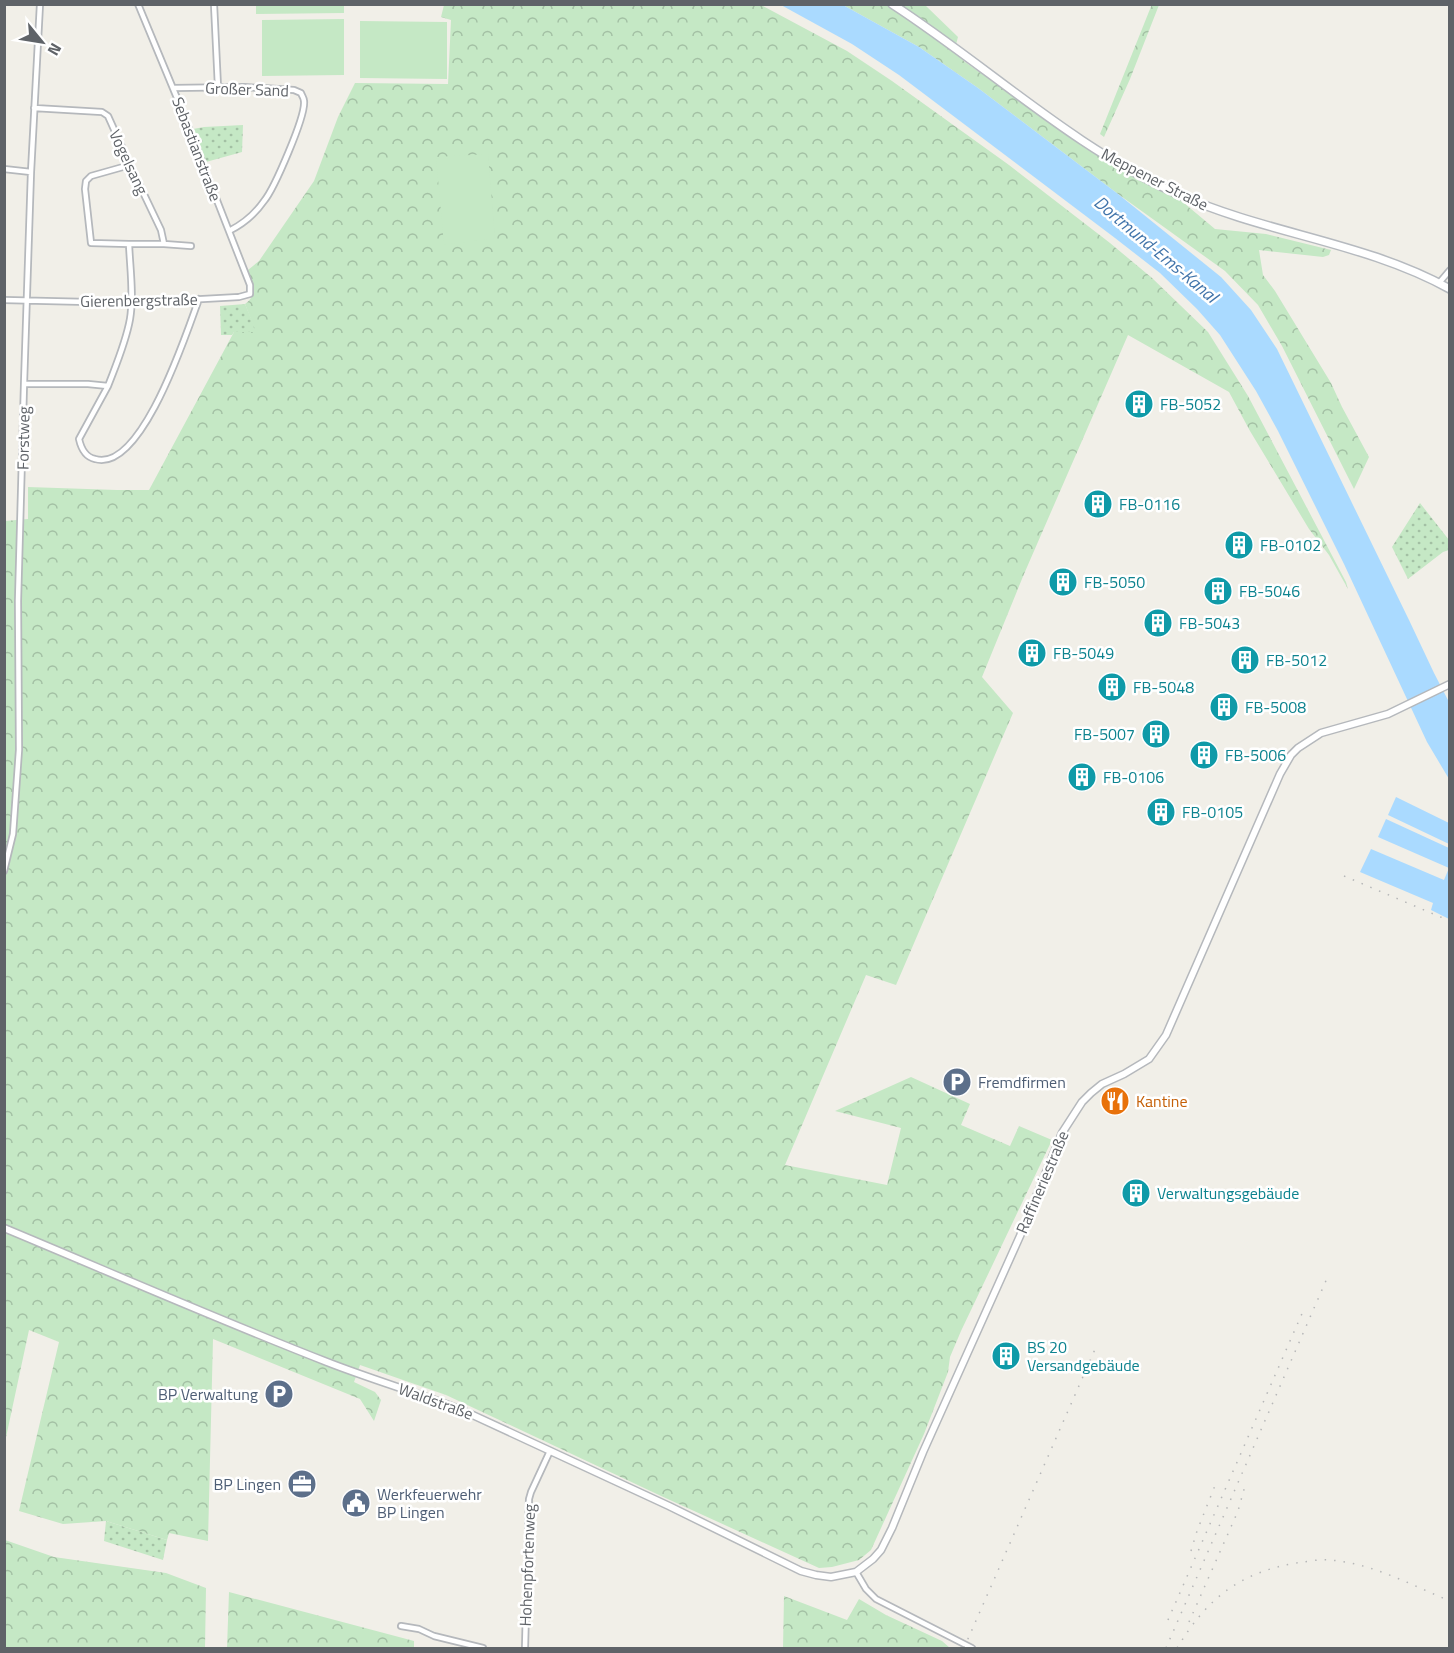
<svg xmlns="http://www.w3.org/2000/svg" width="1454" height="1653" font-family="'Titillium Web',sans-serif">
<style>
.grass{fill:url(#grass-dots)}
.forest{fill:url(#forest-crowns)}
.green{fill:#c5e8c5}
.water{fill:#aadaff}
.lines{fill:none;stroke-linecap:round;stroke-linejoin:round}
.minor-casing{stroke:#b5b8bc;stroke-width:8}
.tertiary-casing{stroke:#b5b8bc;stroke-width:9}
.secondary-casing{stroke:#b6babf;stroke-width:10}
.minor{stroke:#fff;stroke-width:4.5}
.tertiary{stroke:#fff;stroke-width:6}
.secondary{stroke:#fff;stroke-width:7}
.rail{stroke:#b6b7b8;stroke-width:1.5;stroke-dasharray:1.5 8;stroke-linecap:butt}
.labels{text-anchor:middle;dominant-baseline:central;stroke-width:5;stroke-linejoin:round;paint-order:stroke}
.street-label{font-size:16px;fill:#5f6368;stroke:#fff}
.culture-label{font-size:16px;fill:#0d838f;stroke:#fff;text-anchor:start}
.service-label{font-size:16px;fill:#4e5e75;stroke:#fff;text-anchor:start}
.food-label{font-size:16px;fill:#c56008;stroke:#fff;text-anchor:start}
.water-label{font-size:18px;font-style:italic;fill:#4174aa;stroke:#fff}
</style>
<defs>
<pattern id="grass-dots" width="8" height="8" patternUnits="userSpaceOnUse" patternTransform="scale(1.5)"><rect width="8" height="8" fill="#c5e8c5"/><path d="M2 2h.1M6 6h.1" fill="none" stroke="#a3c0a4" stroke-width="1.8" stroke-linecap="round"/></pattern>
<pattern id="forest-crowns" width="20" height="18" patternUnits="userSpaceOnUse" patternTransform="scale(1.5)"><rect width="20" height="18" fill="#c5e8c5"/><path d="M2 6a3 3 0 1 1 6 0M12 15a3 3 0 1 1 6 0" fill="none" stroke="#a3c0a4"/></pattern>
</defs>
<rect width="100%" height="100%" fill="#f1efe8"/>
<path class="grass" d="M243,125L242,152L206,162L193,129L204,127Z
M245,304L257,332H234L232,335H221L220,306Z
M1420,503L1449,540V550L1443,552L1408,579L1392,547Z
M106,1521L167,1540L163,1560L104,1541Z"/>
<path class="forest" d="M1152,4L1159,5L1130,79L1104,137L1100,134Z
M444,5H761L847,51L892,81L1009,165L1110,243L1152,278L1208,332L1248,396L1346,582L1348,589L1329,555L1309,529L1250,431L1229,392L1128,335L1024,574L982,677L1013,713L896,985L866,975L785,1165L887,1185L901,1128L835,1111L911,1077L970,1104L961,1125L1010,1146L1019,1126L1052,1140L961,1331L950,1357L948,1372L924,1434L871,1550L859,1560L832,1567L819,1568L659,1495L446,1395L360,1365L354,1382L375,1392L381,1400L374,1421L360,1399L213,1339L208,1541L169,1533L167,1540L106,1521L63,1524L19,1511L59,1342L29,1330L5,1442V521L28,519V487L117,490H149L234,332H256L245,304C258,295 252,283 248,270L259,261L314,181L338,117L355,83L448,84L451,20L441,17Z
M843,5H925L958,37L954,52L965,62L1059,128L1143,180L1178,198L1215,229L1266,234L1331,250L1329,255L1323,257L1259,250L1263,275L1275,291L1331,383L1342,407L1369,457L1354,489L1282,346L1258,305L1225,271L1118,194L978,88L919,47Z
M5,1540L54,1557L166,1573L206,1588L205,1648H5Z
M229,1592L414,1641V1648H227Z
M784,1596L847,1620L859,1599L886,1615L942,1641L950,1648H783Z"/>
<path class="green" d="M256,5H344V13L256,14Z
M344,19V75L262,76V20Z
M360,21L447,22V79L360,78Z
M488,154L495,238L444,245L436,157Z"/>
<path class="water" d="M781,5H843L919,47L978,88L1118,194L1221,277L1251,310L1277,349L1409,620L1434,673L1449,702V779L1427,742L1344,564L1278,431L1256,391L1220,335L1197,309L1160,273L1115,238L899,75L852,44Z
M1396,797L1449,823V844L1388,815Z
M1386,819L1449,848V919L1431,910L1433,903L1360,872L1371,849L1444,880L1449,868L1378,837Z"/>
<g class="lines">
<g class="minor-casing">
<path id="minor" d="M214,4L218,87
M173,88L244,87L294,90L301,93C302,96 304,98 304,101C306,116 274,189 264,201C255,214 243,224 229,231
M4,169L31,172
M129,244L91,243L85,189L86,181L91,176L130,165
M164,244L191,246
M1439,283L1450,270
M4,300L131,303L239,297L250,294V285L177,98L138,4
M24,384H88L108,386C116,365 126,342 130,319C134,295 130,268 129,244H164L161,230L130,165L108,116L102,112L34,108
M108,386L79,439C81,448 85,457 95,459C142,473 187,331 199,299
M4,871L13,834L19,750L18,601L24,384L31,172L40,4
M856,1572L866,1589L876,1599L972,1648
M401,1626L419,1629L434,1636L483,1648
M525,1648L529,1499L531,1492L550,1451"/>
</g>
<g class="tertiary-casing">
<path id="tertiary" d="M4,1228C112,1273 219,1320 327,1362C373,1380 419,1393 464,1411L669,1506L801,1571L816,1575L831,1577L856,1572L873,1559L881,1550L892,1528L923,1452L1020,1236L1062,1133L1082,1102L1091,1093L1102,1084L1124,1074L1149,1059L1166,1035L1280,774L1291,755L1298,748L1321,733L1388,714L1450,684"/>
</g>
<g class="secondary-casing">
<path id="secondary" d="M892,4C989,67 1073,148 1180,195C1267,234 1365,242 1450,289"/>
</g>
<use href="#minor" class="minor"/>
<use href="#tertiary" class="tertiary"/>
<use href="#secondary" class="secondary"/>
<path class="rail" d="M1344,876L1450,921
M1191,1551L1197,1531L1216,1483
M1168,1620L1304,1309
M1189,1622L1238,1511L1245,1486
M964,1648L1096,1347
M1166,1648L1328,1276
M1177,1648C1207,1599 1238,1573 1296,1563C1306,1562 1318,1559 1328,1560C1370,1562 1411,1585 1450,1601"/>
</g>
<defs>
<g id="building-disc" transform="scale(1.5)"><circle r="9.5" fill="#0f9aa8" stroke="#fff"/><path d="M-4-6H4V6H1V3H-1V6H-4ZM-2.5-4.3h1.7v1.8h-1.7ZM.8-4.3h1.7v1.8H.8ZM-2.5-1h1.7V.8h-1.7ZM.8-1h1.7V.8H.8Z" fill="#fff"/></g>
<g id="parking-disc" transform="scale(1.5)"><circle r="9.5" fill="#5c6f8a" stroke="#fff"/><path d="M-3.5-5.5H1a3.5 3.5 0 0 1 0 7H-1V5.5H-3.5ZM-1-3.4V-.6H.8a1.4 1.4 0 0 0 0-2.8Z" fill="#fff"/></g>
<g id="restaurant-disc" transform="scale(1.5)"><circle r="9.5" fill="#e8710a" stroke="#fff"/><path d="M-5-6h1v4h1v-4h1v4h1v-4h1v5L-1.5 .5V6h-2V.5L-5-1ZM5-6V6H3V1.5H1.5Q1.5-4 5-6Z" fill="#fff"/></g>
<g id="office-disc" transform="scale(1.5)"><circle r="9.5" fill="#5c6f8a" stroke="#fff"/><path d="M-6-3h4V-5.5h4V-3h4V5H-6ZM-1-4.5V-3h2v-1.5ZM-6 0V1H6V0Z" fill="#fff"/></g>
<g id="civic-disc" transform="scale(1.5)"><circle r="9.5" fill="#5c6f8a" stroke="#fff"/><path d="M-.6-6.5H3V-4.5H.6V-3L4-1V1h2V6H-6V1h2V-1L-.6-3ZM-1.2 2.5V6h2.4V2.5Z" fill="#fff"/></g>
</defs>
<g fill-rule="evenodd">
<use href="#building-disc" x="1139" y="404"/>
<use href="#building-disc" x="1098" y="504"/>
<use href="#building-disc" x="1239" y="545"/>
<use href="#building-disc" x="1063" y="582"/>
<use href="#building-disc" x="1218" y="591"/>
<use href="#building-disc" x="1158" y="623"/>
<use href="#building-disc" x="1032" y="653"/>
<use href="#building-disc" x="1245" y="660"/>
<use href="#building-disc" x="1112" y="687"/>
<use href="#building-disc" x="1224" y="707"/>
<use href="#building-disc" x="1156" y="734"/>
<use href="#building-disc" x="1204" y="755"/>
<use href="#building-disc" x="1082" y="777"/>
<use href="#building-disc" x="1161" y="812"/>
<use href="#parking-disc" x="957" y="1082"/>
<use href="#restaurant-disc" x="1115" y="1101"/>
<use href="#building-disc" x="1136" y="1193"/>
<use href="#building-disc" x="1006" y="1356"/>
<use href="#parking-disc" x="279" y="1394"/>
<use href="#office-disc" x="302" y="1484"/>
<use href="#civic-disc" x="356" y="1503"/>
</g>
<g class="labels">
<g class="street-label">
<text transform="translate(247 89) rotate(2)">Großer Sand</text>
<text transform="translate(197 149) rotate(69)">Sebastianstraße</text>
<text transform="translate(129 162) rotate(65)">Vogelsang</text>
<text transform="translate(1155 179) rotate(27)">Meppener Straße</text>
<text transform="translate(139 300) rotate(-1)">Gierenbergstraße</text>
<text transform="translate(23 438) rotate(-89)">Forstweg</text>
<text transform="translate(1042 1182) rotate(-67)">Raffineriestraße</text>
<text transform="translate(436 1401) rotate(20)">Waldstraße</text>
<text transform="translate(527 1565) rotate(-88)">Hohenpfortenweg</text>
</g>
<g class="culture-label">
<text x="1160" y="404">FB-5052</text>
<text x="1119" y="504">FB-0116</text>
<text x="1260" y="545">FB-0102</text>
<text x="1084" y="582">FB-5050</text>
<text x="1239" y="591">FB-5046</text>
<text x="1179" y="623">FB-5043</text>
<text x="1053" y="653">FB-5049</text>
<text x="1266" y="660">FB-5012</text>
<text x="1133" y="687">FB-5048</text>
<text x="1245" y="707">FB-5008</text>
<text x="1135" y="734" text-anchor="end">FB-5007</text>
<text x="1225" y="755">FB-5006</text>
<text x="1103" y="777">FB-0106</text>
<text x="1182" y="812">FB-0105</text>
<text x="1157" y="1193">Verwaltungsgebäude</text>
<text x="1027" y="1347">BS 20<tspan x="1027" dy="18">Versandgebäude</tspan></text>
</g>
<g class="service-label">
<text x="978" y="1082">Fremdfirmen</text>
<text x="258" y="1394" text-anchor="end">BP Verwaltung</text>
<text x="281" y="1484" text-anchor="end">BP Lingen</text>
<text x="377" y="1494">Werkfeuerwehr<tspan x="377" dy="18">BP Lingen</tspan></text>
</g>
<g class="food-label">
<text x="1136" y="1101">Kantine</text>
</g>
<g class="water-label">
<text transform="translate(1156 249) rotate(40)">Dortmund-Ems-Kanal</text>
</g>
</g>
<rect width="1454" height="1653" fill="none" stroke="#5f6368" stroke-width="12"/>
<g transform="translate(42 42) rotate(120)" stroke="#ffffff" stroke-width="4.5" paint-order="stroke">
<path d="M0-4.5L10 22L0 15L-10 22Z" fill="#5f6368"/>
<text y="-9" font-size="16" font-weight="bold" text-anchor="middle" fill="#5f6368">N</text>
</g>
</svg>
